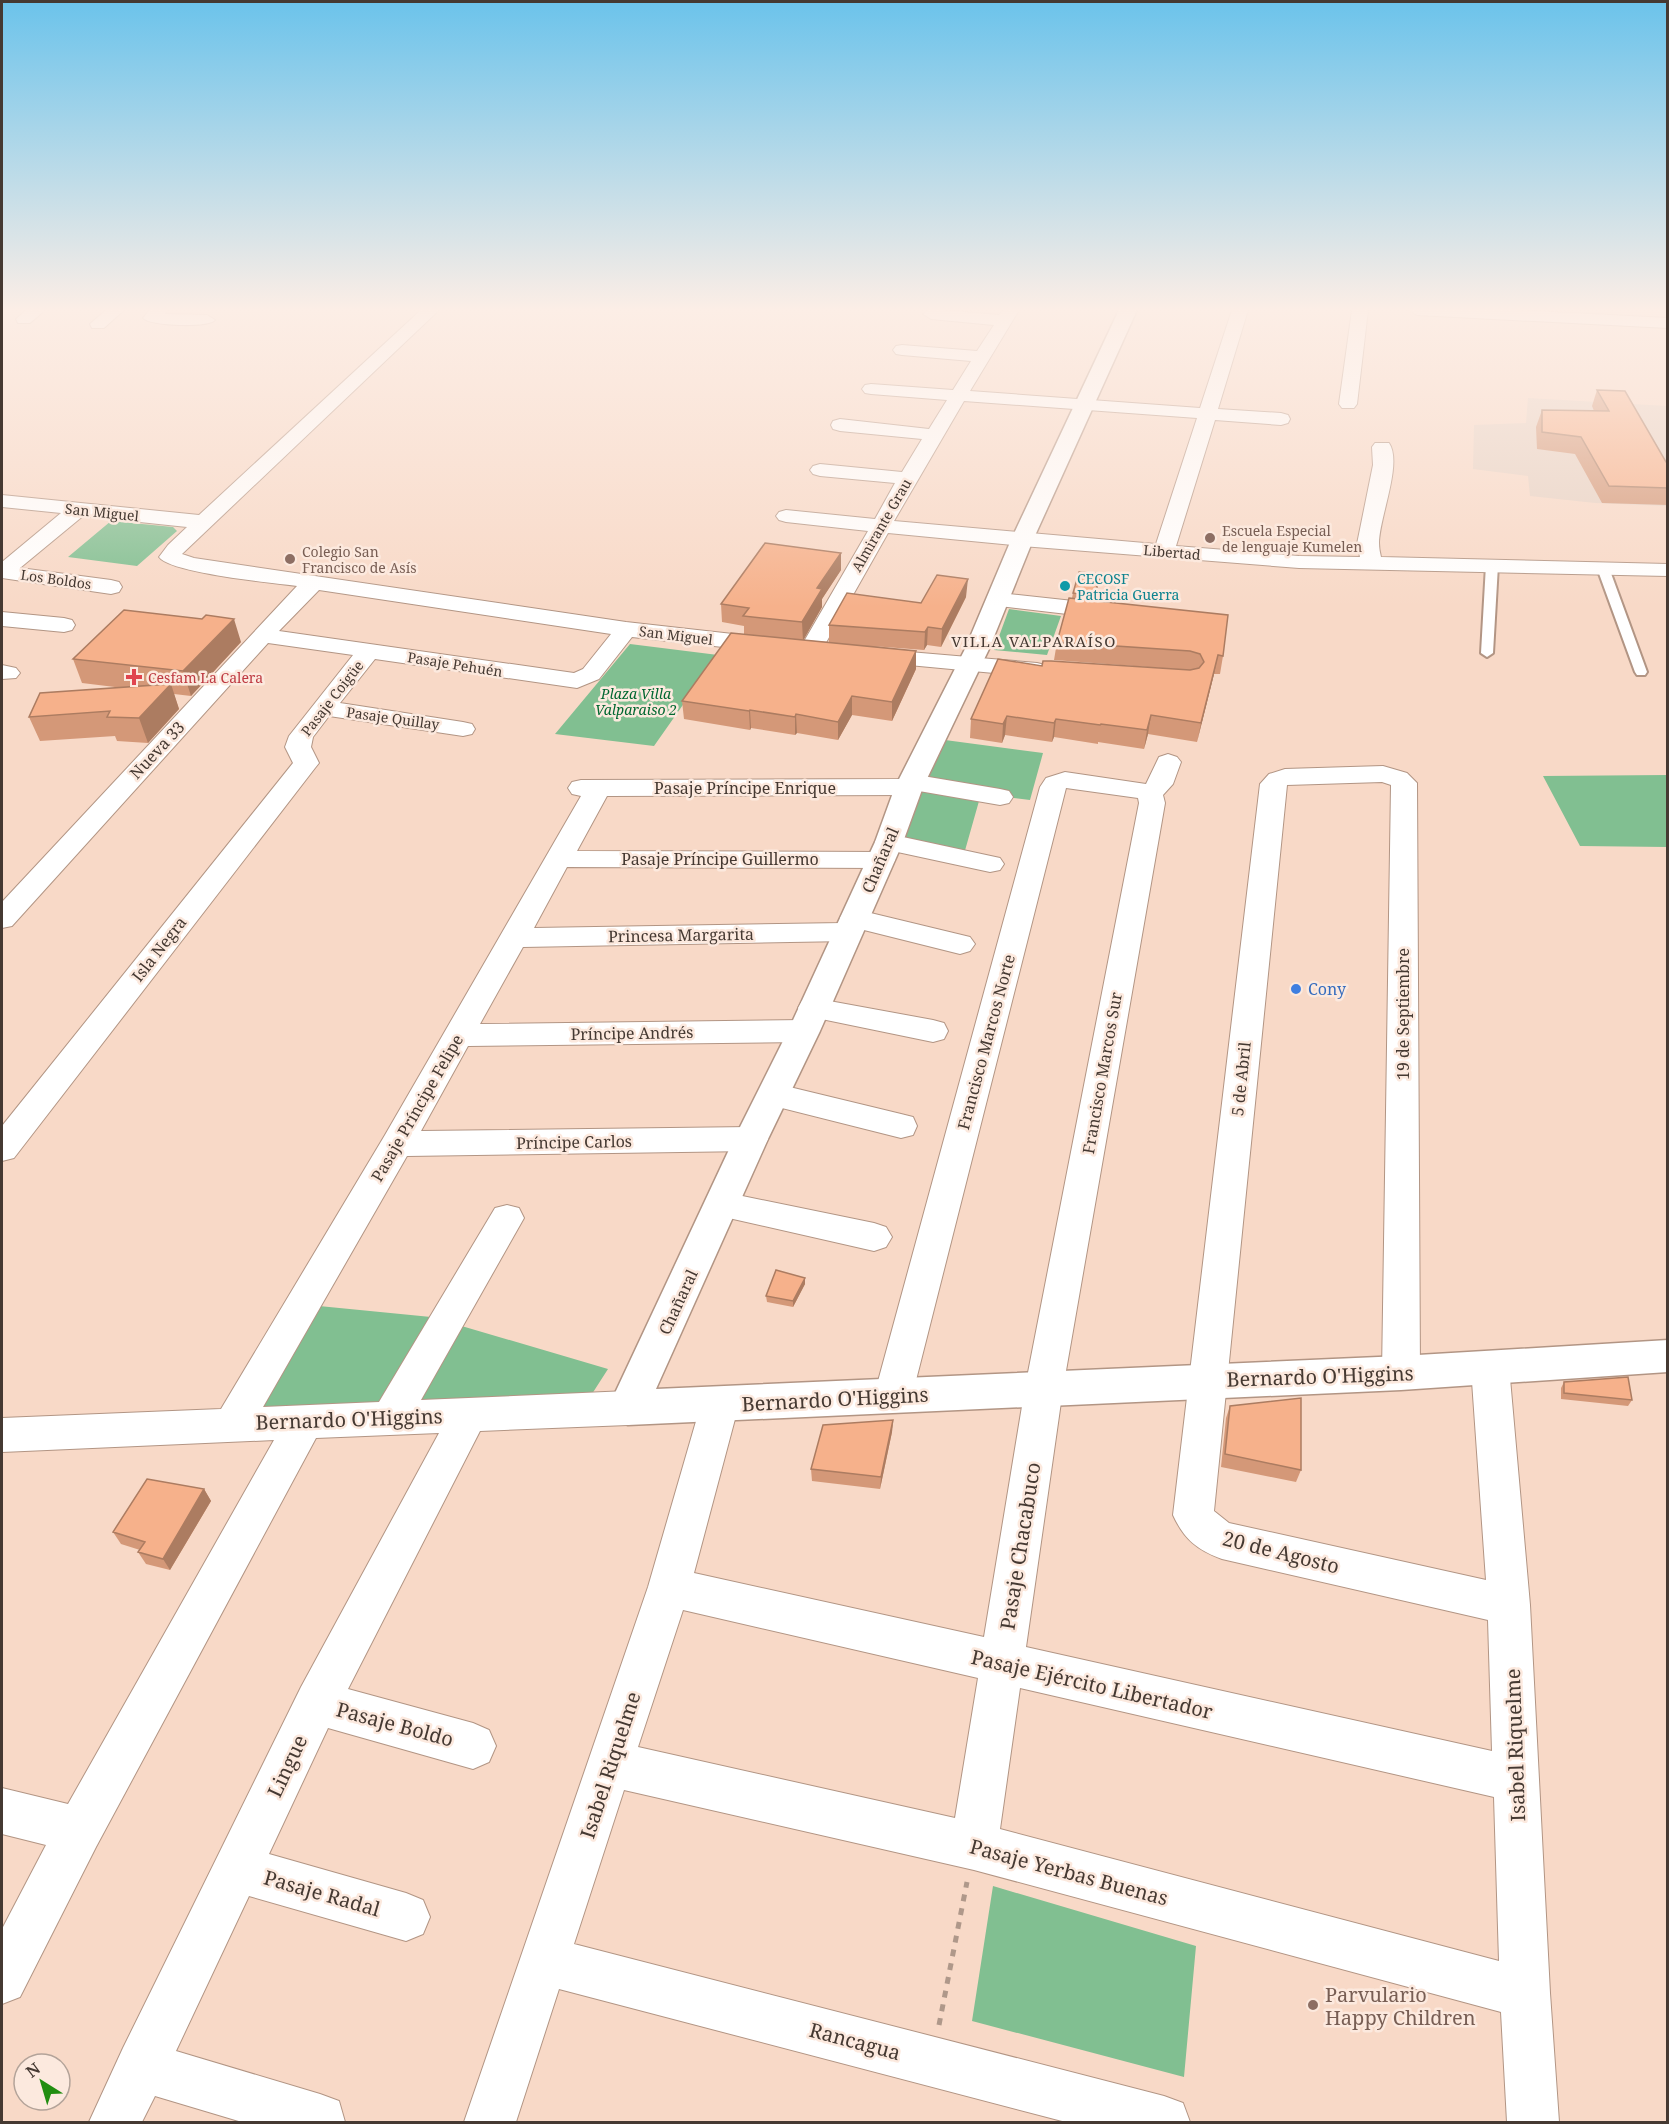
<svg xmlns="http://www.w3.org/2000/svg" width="1669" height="2124" font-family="'Noto Serif',serif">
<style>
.education{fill:#e7d2c4}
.green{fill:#81bf91}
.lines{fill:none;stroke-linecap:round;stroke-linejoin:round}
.lane-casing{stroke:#b29584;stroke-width:4}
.street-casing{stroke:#b29584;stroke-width:2}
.secondary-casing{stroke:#b29584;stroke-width:3}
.path{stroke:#af988a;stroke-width:5;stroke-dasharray:7 7;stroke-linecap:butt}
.lane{fill:#fff;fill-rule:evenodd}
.street{fill:#fff;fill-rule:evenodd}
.secondary{fill:#fff;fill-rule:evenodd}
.wall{fill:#d49878}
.shaded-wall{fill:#ac7c61}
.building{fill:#f6b18b;stroke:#ac7c61;stroke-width:1.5}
.education-dot{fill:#8d6e63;stroke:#fce9de;stroke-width:2}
.culture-dot{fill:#0f9aa8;stroke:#fce9de;stroke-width:2}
.health-dot{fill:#e0444e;stroke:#fce9de;stroke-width:2}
.shop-dot{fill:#3f7fe0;stroke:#fce9de;stroke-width:2}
.labels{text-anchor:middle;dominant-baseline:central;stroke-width:5;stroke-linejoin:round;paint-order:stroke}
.far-street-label{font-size:14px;fill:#453932;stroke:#fce9de}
.far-education-label{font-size:14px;fill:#785e54;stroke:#fce9de;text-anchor:start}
.far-culture-label{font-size:14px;fill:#0d838f;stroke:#fce9de;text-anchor:start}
.far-health-label{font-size:14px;fill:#be3a42;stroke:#fce9de;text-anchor:start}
.far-park-label{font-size:14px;font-style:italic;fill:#006730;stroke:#fce9de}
.far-neighbourhood-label{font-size:15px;letter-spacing:1.5px;fill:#453932;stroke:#fce9de}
.street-label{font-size:16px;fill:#453932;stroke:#fce9de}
.shop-label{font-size:16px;fill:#366cbe;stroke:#fce9de;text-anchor:start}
.near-street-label{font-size:20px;fill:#453932;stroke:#fce9de}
.near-education-label{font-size:20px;fill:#785e54;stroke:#fce9de;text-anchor:start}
</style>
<rect width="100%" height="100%" fill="#f8d9c7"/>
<path class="education" d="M1528,398L1667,406V506L1595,503L1530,496L1528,476L1473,469L1474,425L1526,423Z"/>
<path class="green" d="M111,521L173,527L177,531L137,566L68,557Z
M1009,609L1061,616L1047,655L994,650Z
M630,644L718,655L654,746L555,734Z
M945,740L1043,753L1030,800L981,794L964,854L899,839Z
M1667,775V847L1580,846L1543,776Z
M319,1306L431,1317L608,1369L590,1397L252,1409Z
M993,1886L1196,1946L1184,2077L972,2021Z"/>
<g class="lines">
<g class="lane-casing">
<path id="lane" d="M1492,562L1498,565L1493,653L1487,657L1481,653L1486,565Z
M1603,565L1609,568L1647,672L1645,675H1637L1635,672L1597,568Z"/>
</g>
<g class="street-casing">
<path id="street" d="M26,310H45L30,323H18L16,319Z
M106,310H124L104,328H92L90,324Z
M150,310H167L165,314L207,315L215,320C209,328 149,326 143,318Z
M421,310H439L182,554L194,558L626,622L768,638L776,640L780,645L776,650L768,652L632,637L599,679L577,688L375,659L340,703L463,722L472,724L475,729L472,734L463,736L329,716L313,737L311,747L319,763L315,768L14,1158L2,1161V1126L293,763L285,747L289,736L353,655L268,643L12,926L2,928V902L297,586C274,583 170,573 159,557L168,545L187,527L83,516L20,568L111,580L119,582L122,587L119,592L111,594L2,578V562L61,513L2,507V495L199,515ZM319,590L611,634L583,669L574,673L279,631Z
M942,310L999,315L1003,310H1019L970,391L1200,408L1232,310H1248L1218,409L1281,413L1288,415L1290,419L1288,423L1281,425L1215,420L1176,546L1299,556L1360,557L1357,544L1373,465L1372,447L1375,443H1389C1403,463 1379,518 1379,543C1379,548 1380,553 1381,557L1668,564V576L1299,568L1022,546L888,533L819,655L811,657L803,655L799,650L868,531L786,522L779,520L776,516L779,512L786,510L875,519L895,483L820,476L813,474L810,470L813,466L820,464L902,472L922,439L840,431L833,429L831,425L833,421L840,419L929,429L947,400L871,394L865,393L862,389L865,385L871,384L953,390L971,361L902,355L896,354L893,350L896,346L902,345L977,351L994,325L931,319L923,314L927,310ZM964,401L1197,418L1156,544L894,521Z
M1352,310H1368L1357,404L1354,408H1342L1339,404Z
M1409,310H1514L1668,318V328L1417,315Z
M999,593L1110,605L1118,607L1121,612L1118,617L1110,619L991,605L988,600L991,595Z
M2,612L64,618L72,620L75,625L72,630L64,632L2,626Z
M874,649L1037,663L1045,665L1049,670L1045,675L1037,677L866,661L862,656L866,651Z
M2,665L16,668L20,673L16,678L2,679Z
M1168,754L1177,757L1181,762L1173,784L1163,795L1165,803L1063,1388L1026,1647L1492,1751L1488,1620L1222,1559C1197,1550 1184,1539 1173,1515L1260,784L1269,774L1285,769L1383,766L1407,773L1417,783L1420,1373L1414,1384L1401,1389L1388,1384L1382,1373L1391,785L1382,782L1287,785L1214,1511L1229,1523L1486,1580L1471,1367L1477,1356L1490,1351L1503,1356L1509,1367L1530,1605L1550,1993L1559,2122H1507L1501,2012L974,1870L624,1790L574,1944L1164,2096L1183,2103L1190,2122H1066L559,1989L516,2122H464L648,1587L701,1404L706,1392L720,1387L734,1392L739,1404L694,1573L984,1637L1025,1388L1139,803L1138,798L1066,788L912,1396L907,1408L893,1412L879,1408L874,1396L1040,787L1046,778L1065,772L1146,784L1159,757ZM683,1610L978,1678L955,1818L638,1747ZM1020,1688L1494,1797L1499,1961L1000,1829Z
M911,774L1000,789L1009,791L1013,797L1009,803L1000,805L919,791L909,795L607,796L577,851L881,852L891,854L895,860L891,866L881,868L567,867L534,928L843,923L840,918L844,912L854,909L970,937L975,944L970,951L960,954L860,929L862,932L858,939L848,941L523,947L480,1024L804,1020L815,1023L819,1031L815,1039L804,1042L468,1046L421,1131L751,1127L763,1130L768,1139L763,1148L751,1151L407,1156L263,1407L379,1402L495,1208L507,1205L519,1208L524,1218L421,1400L628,1391L642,1396L647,1408L642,1420L628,1425L480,1431L348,1689L473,1723L489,1730L496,1746L489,1762L473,1769L328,1728L269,1854L406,1893L423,1900L430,1917L423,1934L406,1941L249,1896L176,2051L320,2094L339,2101L345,2122H242L155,2096L142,2122H89L123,2048L301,1687L439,1433L316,1438L96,1847L20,1997L2,2004V1929L46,1845L2,1834V1788L68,1804L274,1440L2,1452V1418L221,1409L385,1135L581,796L572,794L568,788L572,782L581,780L900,779Z
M889,834L1000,858L1004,864L1000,870L990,872L879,848L875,842L879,836Z
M813,998L933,1020L944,1023L948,1031L944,1039L933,1042L802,1015L798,1008L802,1001Z
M773,1083L901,1114L913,1117L917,1126L913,1135L901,1138L762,1103L757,1095L762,1087Z
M723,1192L874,1223L886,1227L892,1237L886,1247L874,1251L711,1214L706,1205L711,1196Z"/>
</g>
<g class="secondary-casing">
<path id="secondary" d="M1119,310H1137L1033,540L989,649L923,787L903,842L820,1031L768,1139L656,1389L1401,1356L1668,1340V1372L1401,1390L628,1425L614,1420L608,1408L734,1139L788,1031L875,842L895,787L965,649L1011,540Z"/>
</g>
<path class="path" d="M939,2025L967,1882"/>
<use href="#lane" class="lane"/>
<use href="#street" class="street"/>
<use href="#secondary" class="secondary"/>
</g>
<path class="wall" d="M1597,390L1666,462H1668V505L1602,503L1575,454L1537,449L1536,427L1542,410L1594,411L1592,406Z
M841,553V570L822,599V607L803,640L829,642V625L921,603L966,597L941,647L927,645L924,650L872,646L916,651V669L892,721L852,715L838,740L797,733L795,735L751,728L750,730L684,719L682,701L744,634V626L722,622L721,604Z
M1100,580L1093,600L1223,656L1220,674H1214L1197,742L1148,734L1144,749L1098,742V744L1054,737L1052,742L1005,735L1002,743L970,738L971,719L1042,666L1174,669L1054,660L1057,642L1072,598L1073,593Z
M241,642L191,696L174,694L179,709L148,743L117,741L115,736L40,741L29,717L123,688L82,683L73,659Z
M805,1278V1284L793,1307L767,1302L766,1296Z
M1564,1382L1632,1400L1628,1406L1561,1399V1388Z
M1230,1406L1301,1470L1296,1482L1221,1467L1226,1418Z
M893,1420L892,1432L880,1489L812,1481L811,1469Z
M204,1489L211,1501L170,1570L146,1564L138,1552L140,1550L121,1544L113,1532Z"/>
<path class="shaded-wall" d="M841,553V570L822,599V607L803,641L802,622L817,588Z
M1101,574L1100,580L1093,601L1094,595Z
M968,579L966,597L941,647L942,629Z
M234,619L241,642L191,696L183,671Z
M928,627L927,645L924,650L925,632Z
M916,651V669L892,721V702Z
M1218,655L1214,674L1197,742L1201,723Z
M171,684L179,709L148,743L139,718Z
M852,696V715L838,740V722Z
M750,710L751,728L750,730L749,711Z
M796,714L797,733L795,735V717Z
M1151,715L1148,734L1144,749L1147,730Z
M1007,716L1005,735L1002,743L1003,724Z
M1056,719L1054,737L1052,742L1054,723Z
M805,1278V1284L793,1307V1301Z
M893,1420L892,1432L880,1489L881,1477Z
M204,1489L211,1501L170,1570L163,1559Z"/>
<path class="building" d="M1597,390L1625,391L1666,462H1668V488L1609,486L1581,437L1542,432V410L1609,411Z
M765,543L841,553L817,588L822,589L802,622L743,616L749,608L721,604Z
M1079,572L1101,574L1094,595L1073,593Z
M937,575L968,579L942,629L928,627L925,632L829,625L847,593L921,603Z
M1069,598L1228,615L1223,656L1218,655L1201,723L1151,715L1147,730L1101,724L1100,725L1056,719L1054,723L1007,716L1003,724L971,719L998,659L1042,666L1043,661H1051L1190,670L1199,668L1204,662L1200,654L1190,651L1057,642Z
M124,610L202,619L206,615L234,619L183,671L73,659Z
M731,633L916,651L892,702L852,696L838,722L796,714L795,717L750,710L749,711L682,701Z
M171,684L139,718L107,717L110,711L29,717L40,693Z
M776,1270L805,1278L793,1301L766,1296Z
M1628,1377L1632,1400L1564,1393V1382Z
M1301,1398V1470L1225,1454L1230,1406Z
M893,1420L881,1477L811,1469L823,1425Z
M147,1479L204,1489L163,1559L138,1552L145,1542L113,1532Z"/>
<linearGradient id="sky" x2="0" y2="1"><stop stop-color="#6bc3eb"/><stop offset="0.51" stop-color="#fceee6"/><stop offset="1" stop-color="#fceee6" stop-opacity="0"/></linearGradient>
<rect width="1669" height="607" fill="url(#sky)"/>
<g class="education-dot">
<circle cx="1210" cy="538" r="6"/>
<circle cx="290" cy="559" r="6"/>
<circle cx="1313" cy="2005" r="6"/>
</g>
<circle class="culture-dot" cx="1065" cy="586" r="6"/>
<path class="health-dot" d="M131 668h6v6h6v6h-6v6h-6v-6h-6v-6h6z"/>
<circle class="shop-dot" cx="1296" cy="989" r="6"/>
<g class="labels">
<g class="far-street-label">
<text transform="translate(102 512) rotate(6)">San Miguel</text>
<text transform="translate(881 525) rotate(-60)">Almirante Grau</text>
<text transform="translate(1172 552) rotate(5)">Libertad</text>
<text transform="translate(56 579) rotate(8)">Los Boldos</text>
<text transform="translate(676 635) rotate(7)">San Miguel</text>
<text transform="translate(455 664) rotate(9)">Pasaje Pehuén</text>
<text transform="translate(332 698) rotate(-52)">Pasaje Coigüe</text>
<text transform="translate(393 718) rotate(8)">Pasaje Quillay</text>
</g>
<g class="far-education-label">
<text x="1222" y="530">Escuela Especial<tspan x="1222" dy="16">de lenguaje Kumelen</tspan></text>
<text x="302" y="551">Colegio San<tspan x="302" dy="16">Francisco de Asís</tspan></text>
</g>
<g class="far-culture-label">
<text x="1077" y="578">CECOSF<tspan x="1077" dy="16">Patricia Guerra</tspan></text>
</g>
<g class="far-health-label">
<text x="148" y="677">Cesfam La Calera</text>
</g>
<g class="far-park-label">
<text x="636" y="693">Plaza Villa<tspan x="636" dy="16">Valparaiso 2</tspan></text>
</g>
<g class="far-neighbourhood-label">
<text x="1034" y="641">VILLA VALPARAÍSO</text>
</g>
<g class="street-label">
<text transform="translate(157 750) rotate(-47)">Nueva 33</text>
<text x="745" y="788">Pasaje Príncipe Enrique</text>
<text x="720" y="859">Pasaje Príncipe Guillermo</text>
<text transform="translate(880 860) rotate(-67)">Chañaral</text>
<text transform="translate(681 935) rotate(-1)">Princesa Margarita</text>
<text transform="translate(159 949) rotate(-52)">Isla Negra</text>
<text transform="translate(1403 1014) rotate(-90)">19 de Septiembre</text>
<text transform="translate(632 1033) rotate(-1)">Príncipe Andrés</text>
<text transform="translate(986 1042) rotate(-75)">Francisco Marcos Norte</text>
<text transform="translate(1102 1073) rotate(-80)">Francisco Marcos Sur</text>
<text transform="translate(1241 1079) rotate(-84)">5 de Abril</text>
<text transform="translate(417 1108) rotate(-60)">Pasaje Príncipe Felipe</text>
<text transform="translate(574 1142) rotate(-1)">Príncipe Carlos</text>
<text transform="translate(678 1302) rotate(-65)">Chañaral</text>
</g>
<g class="shop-label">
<text x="1308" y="989">Cony</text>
</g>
<g class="near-street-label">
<text transform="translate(1320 1376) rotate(-2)">Bernardo O'Higgins</text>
<text transform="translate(835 1399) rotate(-3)">Bernardo O'Higgins</text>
<text transform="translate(349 1419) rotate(-2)">Bernardo O'Higgins</text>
<text transform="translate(1020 1546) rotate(-81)">Pasaje Chacabuco</text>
<text transform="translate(1281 1552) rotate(14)">20 de Agosto</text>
<text transform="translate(1092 1684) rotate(13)">Pasaje Ejército Libertador</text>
<text transform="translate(395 1724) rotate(15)">Pasaje Boldo</text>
<text transform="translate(1515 1745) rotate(-92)">Isabel Riquelme</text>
<text transform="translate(610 1765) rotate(-72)">Isabel Riquelme</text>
<text transform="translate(287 1766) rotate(-65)">Lingue</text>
<text transform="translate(1069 1872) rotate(15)">Pasaje Yerbas Buenas</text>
<text transform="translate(322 1893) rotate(16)">Pasaje Radal</text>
<text transform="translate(855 2041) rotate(15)">Rancagua</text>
</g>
<g class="near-education-label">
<text x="1325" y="1994">Parvulario<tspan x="1325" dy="23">Happy Children</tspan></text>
</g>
</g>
<rect width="1669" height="2124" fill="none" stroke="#453932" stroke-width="6"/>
<g transform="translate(42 2082) rotate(323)"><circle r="28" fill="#fce9de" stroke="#b3a399" stroke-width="1.5"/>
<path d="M0-4.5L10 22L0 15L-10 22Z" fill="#218d10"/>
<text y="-9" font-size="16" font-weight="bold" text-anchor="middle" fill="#453932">N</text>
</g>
</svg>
